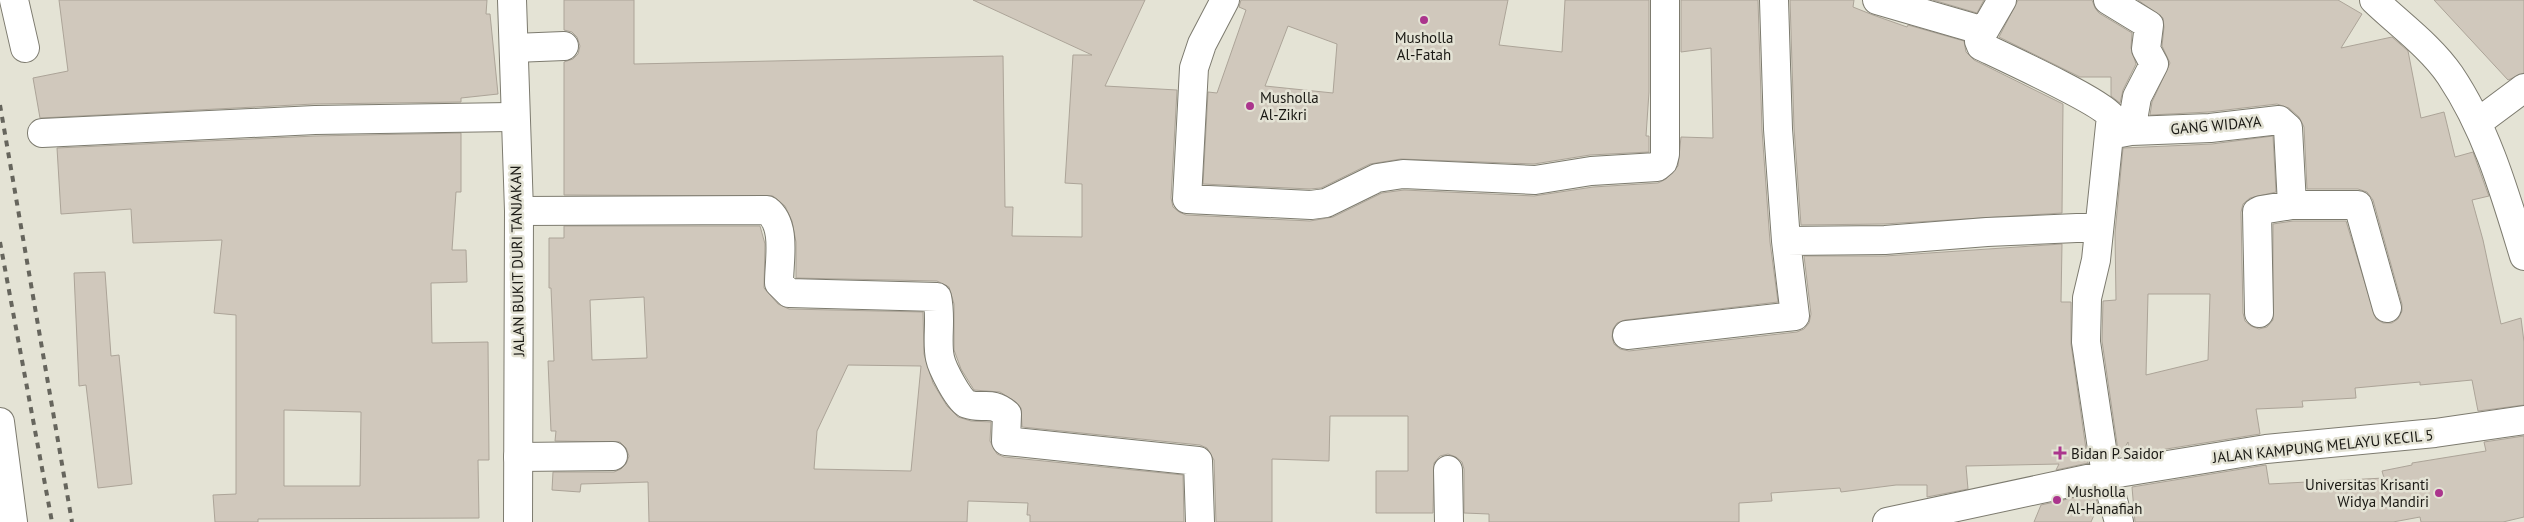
<svg xmlns="http://www.w3.org/2000/svg" width="2524" height="522" font-family="'PT Sans',sans-serif">
<style>
.building{fill:#d0c8bc;stroke:#aca498;fill-rule:evenodd}
.lines{fill:none;stroke-linecap:round;stroke-linejoin:round}
.street-casing{stroke:#7d7b6f;stroke-width:30}
.secondary-casing{stroke:#7d7b6f;stroke-width:30}
.street{stroke:#fff;stroke-width:28}
.secondary{stroke:#fff;stroke-width:28}
.rail{stroke:#66655d;stroke-width:4;stroke-dasharray:6 6;stroke-linecap:butt}
.poi-dot{fill:#ab358d;stroke:#e4e3d5;stroke-width:2}
.labels{text-anchor:middle;dominant-baseline:central;stroke-width:5;stroke-linejoin:round;paint-order:stroke}
.poi-label{font-size:15px;fill:#1a1914;stroke:#e4e3d5;text-anchor:start}
.street-label{font-size:15px;fill:#1a1914;stroke:#e4e3d5}
</style>
<rect width="100%" height="100%" fill="#e4e3d5"/>
<path class="building" d="M59,0H487L486,14H490L498,94L461,98V102L314,104L40,118L33,78L68,71Z
M564,0H634V64L1003,56L1005,207H1013L1012,236L1082,237V184L1065,183L1073,55H1092L973,0H1145L1105,86L1177,90L1171,198L1173,207L1179,212L1186,215L1310,221L1333,217L1382,193L1404,190L1534,196L1593,187L1658,183L1666,179L1678,166L1681,137L1713,138L1711,48L1681,52V0H1758L1762,130L1770,242L1778,302L1625,320L1617,323L1613,329L1612,337L1614,344L1620,349L1629,351L1797,332L1804,329L1809,323L1811,314L1804,256H1885L2062,244L2061,302H2071V344L2088,463L2056,470L2059,464L1966,466L1968,489L1927,497V485H1896L1841,492L1840,488L1771,493L1772,501L1739,503V522H1489V514L1464,513V469L1462,462L1456,457L1448,454L1440,456L1434,463L1433,513H1376V471H1408V416H1330L1329,461L1272,459V522H1216L1214,460L1207,448L1200,445L1022,427L1021,408L1016,402L1000,392L974,390L961,369L954,350V304L949,287L937,281L796,278V242L792,221L785,206L773,196L564,195V62L573,59L578,54L580,46L577,37L572,32L564,30Z
M1241,0H1508L1499,45L1562,52L1565,0H1649V92L1646,136H1649V152L1590,155L1534,164L1401,159L1370,164L1321,188L1310,189L1203,184L1208,92L1217,93L1246,10L1239,7ZM1288,26L1337,44L1333,93L1265,86Z
M1790,0H1854L1853,7L1873,15L1907,27L1908,25L1964,41L1966,52L1974,60L2063,104L2062,213L1884,224L1801,225L1794,128Z
M1933,0H1984L1977,13Z
M2018,0H2092L2095,8L2099,13L2132,33L2131,48L2136,64L2123,90L2120,103L2111,96V77H2080L1999,37Z
M2138,0H2338L2362,14L2341,48L2392,37L2408,51L2421,118L2444,112L2455,157L2473,152L2487,191L2489,196L2472,200L2483,240L2501,324L2521,318L2524,342V405L2478,411L2472,380L2420,385V382L2355,388L2356,398L2302,401L2303,407L2256,409L2260,434L2129,455L2128,442L2119,457L2102,341L2103,301L2116,300L2115,233L2123,148L2212,144L2273,136L2276,192L2250,198L2243,204L2241,212L2243,313L2245,321L2251,326L2259,329L2267,327L2273,320V224L2293,221H2346L2376,319L2383,323H2392L2398,319L2402,311V304L2373,200L2367,192L2358,189H2307L2304,127L2299,117L2289,108L2277,104L2209,112L2150,115L2152,102L2170,63L2162,46L2164,27L2163,18ZM2148,294H2210L2208,360L2146,375Z
M2434,0H2524V73L2508,80Z
M461,133V192H456L452,250H466L467,282L431,283L432,343L488,342L489,460H478L479,518L258,519V522H215L213,495L236,494V315L214,313L222,240L133,243L131,209L61,214L57,148L315,136ZM284,410L361,412L360,486H284Z
M564,226H760L765,244L764,288L778,304L789,309L923,312L924,354L933,383L947,406L958,417L971,421L991,422L990,441L997,454L1004,457L1183,475L1184,522H1030V515H1027L1028,503L968,501L967,522H649L648,482L581,484L580,492L552,490L553,472H614L621,469L626,464L629,456L626,448L620,442L555,441L556,431H551L548,361H554L551,288H549V238H564ZM644,297L647,358L592,360L590,300ZM848,365L921,366L911,471L814,469L817,431Z
M105,272L111,356L119,355L132,484L98,488L86,385L79,386L74,273Z
M2524,436V517L2503,522H2421L2420,517L2393,522H2135L2132,487L2266,465L2269,484L2384,478L2382,471L2412,465V463L2486,451L2484,442Z
M2095,493L2098,506L2091,522H2034L2041,505Z"/>
<g class="lines">
<g class="street-casing">
<path id="street" d="M14,0L25,48
M1225,0L1202,44L1194,68L1187,199L1311,205L1326,203L1377,178L1403,174L1535,180L1591,171L1657,167L1663,162L1665,154V0
M1774,0L1778,129L1786,241L1885,240L1987,232L2099,227
M1877,0L1984,31L1979,41L1981,46C2004,57 2100,101 2111,116L2096,260L2087,298L2086,342L2106,475L2119,522
M2108,0L2149,25L2146,49L2154,64L2137,97L2131,131L2115,134
M2374,0C2399,24 2430,46 2450,75C2487,130 2505,194 2524,256
M1984,31L2002,0
M514,48L564,46
M2477,123L2524,88
M2131,131L2210,128L2279,120L2288,128L2292,205H2358L2387,308
M42,133L315,120L514,117
M519,211L767,210C787,225 779,260 779,283L789,293L937,297C942,318 936,341 940,358C942,368 959,401 967,404C984,410 990,400 1007,414L1006,441L1198,461L1200,522
M2259,313L2257,212L2261,210L2292,205
M1627,335L1795,316L1786,241
M0,422L13,522
M518,457L613,456
M1448,470L1449,522
M1887,522L2106,475L2266,449L2435,433L2524,420"/>
</g>
<g class="secondary-casing">
<path id="secondary" d="M512,0L519,211L518,522"/>
</g>
<use href="#street" class="street"/>
<use href="#secondary" class="secondary"/>
<path class="rail" d="M0,105L72,522
M0,242L52,522"/>
</g>
<g class="poi-dot">
<circle cx="1424" cy="20" r="5"/>
<circle cx="1250" cy="106" r="5"/>
<path d="M2057.5 445.5h5v5h5v5h-5v5h-5v-5h-5v-5h5z"/>
<circle cx="2439" cy="493" r="5"/>
<circle cx="2057" cy="500" r="5"/>
</g>
<g class="labels">
<g class="poi-label">
<text x="1424" y="37" text-anchor="middle">Musholla<tspan x="1424" dy="17">Al-Fatah</tspan></text>
<text x="1260" y="97">Musholla<tspan x="1260" dy="17">Al-Zikri</tspan></text>
<text x="2071" y="453">Bidan P Saidor</text>
<text x="2429" y="484" text-anchor="end">Universitas Krisanti<tspan x="2429" dy="17">Widya Mandiri</tspan></text>
<text x="2067" y="491">Musholla<tspan x="2067" dy="17">Al-Hanafiah</tspan></text>
</g>
<g class="street-label">
<text transform="translate(2216 125) rotate(-5)">GANG WIDAYA</text>
<text transform="translate(517 261) rotate(-91)">JALAN BUKIT DURI TANJAKAN</text>
<text transform="translate(2323 446) rotate(-6)">JALAN KAMPUNG MELAYU KECIL 5</text>
</g>
</g>
</svg>
